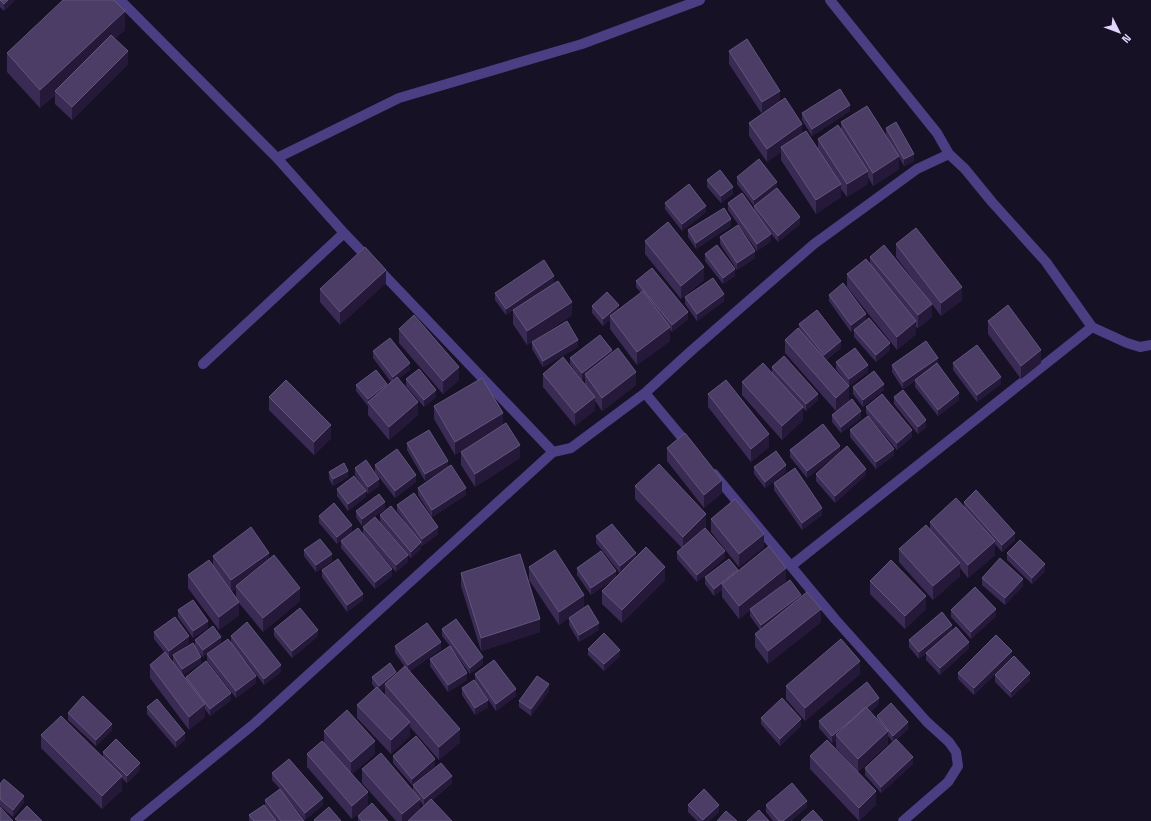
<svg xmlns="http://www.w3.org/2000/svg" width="1151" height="821" font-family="'Space Grotesk',sans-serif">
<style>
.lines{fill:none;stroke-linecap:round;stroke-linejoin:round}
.minor{stroke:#4b3e82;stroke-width:10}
.wall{fill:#392b53;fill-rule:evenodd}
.shaded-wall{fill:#241939}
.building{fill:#4b3d65;stroke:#62567d}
</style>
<rect width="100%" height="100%" fill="#171126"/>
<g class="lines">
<path class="minor" d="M120,0L277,158L344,233L553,452
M830,0L937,133L949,154L965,169L992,202L1046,262L1092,327
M277,158L399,98L582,44L700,0
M203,364L344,233
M645,393L690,447
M714,474L835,619L927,722L949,742L956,752L958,766L948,782L903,821
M791,566L1092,327L1127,343L1140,347L1151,345
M135,821L255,723L553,452L571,448L645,393L691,351L814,244L917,169L949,154"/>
</g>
<path class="wall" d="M0,0H15L4,11L0,7Z
M125,30L115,38L128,64L72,120L55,104V95L40,108L7,72V53Z
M729,51L780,102L802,133L818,148V139L841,130V122L895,150L886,134V128L914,161L904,166L899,157V169L873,186L868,177V184L847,197L841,189V197L816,214L781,160V152L767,162L749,136V123L762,114L729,64Z
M850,111L812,136L802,120V113Z
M737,177L777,188L800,224L778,242L767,229L771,241L757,251L728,210V203L754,211V206L737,184Z
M707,180L733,194L721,203L707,187Z
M665,203L706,212L682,231L665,209Z
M731,226L696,249L688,237V230Z
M720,237L755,258L737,270L720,244Z
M645,241L704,280L681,299L645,254Z
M896,244L962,300L941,316L932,304V317L918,328L916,327V334L897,350L847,287V274L870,264V257L924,294L896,257Z
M705,254L735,276L723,284L705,261Z
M636,281L688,319L672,332L670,329V341L637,365L610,329V320L603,326L592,313V306L619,310L641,293L636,287Z
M386,283L340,325L320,302V289Z
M554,283L516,309L572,315L527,345L513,324V310L506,315L495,300V293Z
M829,295L866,320L890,350L876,362L854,337V330L863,323L851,332L829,301Z
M685,297L724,301L697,321L685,304Z
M988,321L1041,363L1021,379L988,334Z
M799,324L841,348L826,360L849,400L836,411L785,353V340L799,330Z
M399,329L459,380L443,394L399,343Z
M532,342L578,347L543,367L532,349Z
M373,351L410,370L398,379L418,415L389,440L368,415V406L356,391V385H387L391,382L373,358Z
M612,353L636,385L602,411L595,401V410L575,426L543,387V374L585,384V378L582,380L570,364V358Z
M836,362L868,372L849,386L836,369Z
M953,363L1001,384L977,402L953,370Z
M892,365H938L959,400L938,416L915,387V381L903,389L892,372Z
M772,367L818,400L806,411L803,408V420L782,440L742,395V382L772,373Z
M406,379L436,397L424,407L406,386Z
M853,387L884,390L863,407L853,394Z
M708,394L769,447L751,462L708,407Z
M269,397L331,438L314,455L269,410Z
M894,397L926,427L918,434L894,404Z
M434,406L503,425L520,458L475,487L461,465V452L466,448L455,455L434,419Z
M866,407L912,437L897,450L870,418L894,455L876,469L850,437V430L868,416L866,413Z
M832,415L861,418L841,433L832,422Z
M407,443L448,467L466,495L432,517L418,495V488L442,471L425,481L407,450Z
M667,448L722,493L704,508L667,461Z
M790,450L840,452L807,478L790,457Z
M375,465L416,482L395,498L375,472Z
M754,467L786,472L765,488L754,474Z
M355,468L379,486L368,494L355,475Z
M329,472L348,477L333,486L329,479Z
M816,474L866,475L835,503L816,481Z
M774,483L822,515L802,530L774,490Z
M635,486L706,528H705L725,558L697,582L677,559V552L682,548L635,499Z
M337,489L366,497L348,511L337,496Z
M964,502L1015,540L1002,552L995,544V555L968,578L960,568V576L933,600L899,562V549L930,529V522L964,507Z
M397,505L438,534L422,546L421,544V549L411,558L408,555V562L396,572L363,534V527L406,553L380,522V515L411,530L397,511Z
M385,509L362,526L356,517V511Z
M319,516L352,532L337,544L319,523Z
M711,519L764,547L739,567L711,532Z
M596,536L636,557L665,580L622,623L602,604V591L615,578L591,595L577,575V568L616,577L620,573L596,543Z
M341,541L392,576L375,589L341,548Z
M304,550L332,561L316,572L304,556Z
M1007,553L1045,571L1032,584L1007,560Z
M213,556L269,559L300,601L263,632L239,603V615L219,630L188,588V575L213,565ZM236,589V597L232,592Z
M529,567L584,608L599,630L579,642L569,625V618L559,625L529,580Z
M322,570L363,600L347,612L322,577Z
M738,571L786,581L771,594L801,597L821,622L768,664L755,647V634L760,630L750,616V610L739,619L722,597V590L714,596L705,584V577Z
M461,573L540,632L481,651L461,586Z
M982,578L1023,586L1005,605L982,585Z
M870,581L926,609L905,629L870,594Z
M178,610L208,628L193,638L178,617Z
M951,610L996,616L971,639L951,617Z
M274,629L318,636L292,658L274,636Z
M442,629L483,664L470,674L453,650L467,680L448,692L430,666V659L450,646L442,636Z
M952,630L969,648L940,675L926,660V653L930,650L919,659L909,647V640Z
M154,632L189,643L169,658L173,662V655L201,663L183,675L186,679V677L231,700L210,716L205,709V717L189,730L150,678V665L165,653L154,639Z
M231,636L281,672L264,685L244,659L256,683L236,698L207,661V654L231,642Z
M195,640L221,643L203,657L195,647Z
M395,646L441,649L410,671L460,742L439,760L410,727V736L391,754L357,718V705L375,688L372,684V677L396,674L405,667L395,653ZM385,688V695L381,691Z
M588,649L620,656L604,671L588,655Z
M1012,658L974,695L958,679V673Z
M475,674L516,696L496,711L481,689L488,707L475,715L462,695V688L475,680Z
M860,674L805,721L786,699V686Z
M995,675L1030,680L1011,698L995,682Z
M549,691L531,716L519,707V701Z
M879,704L870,712L877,719V716L908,729L896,740L913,764L881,793L865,775V768L893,742L888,736V744L858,772L836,748V740L832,743L819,728V721Z
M147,707L185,739L176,748L147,714Z
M68,713L112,730L96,746L68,720Z
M761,718L801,726L780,746L761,724Z
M324,731L375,754L352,774L368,806L352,819L307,767V754L324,743Z
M41,735L103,758V752L140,770L127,783L122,778V790L102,809L41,748Z
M393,756L435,766L412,785L393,763Z
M810,756L876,805L859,821L810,769Z
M362,769L413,791V785L452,783L432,800L452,821H396L362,783ZM420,801L424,806L420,810Z
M272,773L323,805L305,820L283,793L304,821H249V815L265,806V800L280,789L272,780Z
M0,784L24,803L13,817L0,806Z
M688,805L719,812L709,821H697L688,812Z
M766,805L807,807L791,821H773L766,812Z
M358,816L388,821H358Z"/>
<path class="shaded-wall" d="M8,0H15L4,11V4Z
M125,11V30L57,93L55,91V95L40,108V90Z
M128,51V64L72,120V107Z
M780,91V104L762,115V102Z
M850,105V111L812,136V129Z
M802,124V137L781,147V152L767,162V149Z
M914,154V161L904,166V159Z
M899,156V169L873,186V173Z
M868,171V184L847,197V184Z
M777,182V189L754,206V200Z
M841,184V197L816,214V200Z
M733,187V194L721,203V196Z
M706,206V212L682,231V224Z
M800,217V224L778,242V236Z
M731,219V226L696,249V243Z
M771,234V241L757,251V244Z
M755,251V258L737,270V263Z
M704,267V280L681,299V286Z
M735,269V276L723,284V278Z
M386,270V283L340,325V312Z
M554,276V283L506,315V309Z
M962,287V300L941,316V303Z
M724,294V301L697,321V314Z
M572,302V315L527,345V331Z
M932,304V317L918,328V315Z
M619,305V312L610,316V320L603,326V319Z
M688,312V319L672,332V325Z
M866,314V321L851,332V325Z
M916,321V334L897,350V337Z
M670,327V341L637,365V352Z
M578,340V347L543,367V361Z
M841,341V348L824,361V355Z
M890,343V350L876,362V355Z
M612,350V357L585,374V378L582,380V373Z
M1041,350V363L1021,379V366Z
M938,358V365L903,389V382Z
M410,363V370L393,384V377Z
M868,365V372L849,386V379Z
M459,367V380L443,394V381Z
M636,372V385L602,411V398Z
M1001,377V384L977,402V395Z
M387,384L368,402V399Z
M884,384V390L863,407V400Z
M849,386V400L836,411V398Z
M436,390V397L424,407V400Z
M959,393V400L938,416V410Z
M818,394V400L806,411V404Z
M595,397V410L575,426V413Z
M418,402V415L389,440V427Z
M803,407V420L782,440V426Z
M861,411V418L841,433V427Z
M503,413V426L455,455V442Z
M926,420V427L918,434V427Z
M331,425V438L314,455V442Z
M912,430V437L897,450V443Z
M769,434V447L751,462V449Z
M520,445V458L475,487V474Z
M840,446V452L807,478V471Z
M894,449V455L876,469V462Z
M448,461V468L425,481V474Z
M786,465V472L765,488V482Z
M866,469V475L835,503V496Z
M348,471V477L333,486V479Z
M416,475V482L395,498V491Z
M379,479V486L368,494V487Z
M722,480V493L704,508V495Z
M466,488V495L432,517V510Z
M366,491V497L348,511V504Z
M385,502V509L362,526V519Z
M822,508V515L802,530V523Z
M706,514V528L683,550V537Z
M352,525V532L337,544V537Z
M438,527V534L422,546V539Z
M1015,533V540L1002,552V545Z
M764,534V547L739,567V554Z
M995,541V555L968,578V565Z
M421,542V549L411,558V552Z
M725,551V558L697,582V575Z
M269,553V566L236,586V589L231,593V580Z
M636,553V560L620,573V566Z
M332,554V561L316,572V565Z
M408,555V562L396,572V565Z
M960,563V576L933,600V586Z
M1045,564V571L1032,584V578Z
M665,567V580L622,623V610Z
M786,568V581L750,610V609V610L739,619V606Z
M392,569V576L375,589V582Z
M738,570V577L722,584V590L714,596V589Z
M616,571V578L591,595V588Z
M1023,579V586L1005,605V598Z
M300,588V601L263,632V618Z
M363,594V600L347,612V605Z
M584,595V608L559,625V612Z
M801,595V602L761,631V625Z
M926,596V609L905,629V616Z
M239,602V615L219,630V617Z
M821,609V622L768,664V651Z
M996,609V616L971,639V632Z
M540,619V632L481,651V638Z
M208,621V628L193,638V631Z
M599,623V630L579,642V635Z
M952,625V632L919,659V652Z
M318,630V636L292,658V651Z
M189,636V643L169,658V651Z
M221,637V643L203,657V650Z
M441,642V649L408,672V665Z
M969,642V648L940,675V668Z
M620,650V656L604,671V664Z
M1012,651V658L974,695V688Z
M201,657V663L182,676V669Z
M483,657V664L470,674V668Z
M860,661V674L805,721V708Z
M281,665V672L264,685V679Z
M396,672V679L385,684V688L379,693V686Z
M467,673V680L448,692V685Z
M1030,673V680L1011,698V692Z
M256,676V683L236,698V691Z
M549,684V691L531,716V709Z
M516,689V696L496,711V704Z
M231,693V700L210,716V709Z
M879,698V704L838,738L836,735V740L832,743V736Z
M488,700V707L475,715V708Z
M205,704V717L189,730V717Z
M801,719V726L780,746V739Z
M410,722V736L391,754V740Z
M908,722V729L893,742V736Z
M112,724V730L96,746V740Z
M460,729V742L439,760V747Z
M888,731V744L858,772V759Z
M185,733V739L176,748V741Z
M375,741V754L351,775V762Z
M913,757V764L881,793V787Z
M435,759V766L412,785V779Z
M140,763V770L127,783V776Z
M122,776V790L102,809V796Z
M452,776V783L424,806V799Z
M876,791V805L859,821V808Z
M368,792V806L352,819V806Z
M24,796V803L13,817V810Z
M323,798V805L305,820V813Z
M420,799V812L409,821H402V814Z
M807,801V807L791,821H783Z
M719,805V812L709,821H703V820Z"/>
<path class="building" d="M0,0H8L4,4Z
M63,0H114L125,11L40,90L7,53Z
M111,35L128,51L72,107L55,91Z
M747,39L780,91L762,102L729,51Z
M840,89L850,105L812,129L802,113Z
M785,98L802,124L767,149L749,123Z
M867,106L899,156L873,173L841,122Z
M896,122L914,154L904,159L886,128Z
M838,125L868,171L847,184L818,139Z
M806,131L841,184L816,200L781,147Z
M759,159L777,182L754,200L737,177Z
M720,170L733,187L721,196L707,180Z
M689,184L706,206L682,224L665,203Z
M777,188L800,217L778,236L754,206Z
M742,193L771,234L757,244L728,203Z
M724,208L731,219L696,243L688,230Z
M668,222L704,267L681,286L645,241Z
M738,225L755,251L737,263L720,237Z
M916,228L962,287L941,303L896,244Z
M717,245L735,269L723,278L705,254Z
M884,245L932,304L918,315L870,257Z
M365,247L386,270L340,312L320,289Z
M866,259L916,321L897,337L847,274Z
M544,260L554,276L506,309L495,293Z
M652,268L688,312L672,325L636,281Z
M713,278L724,294L697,314L685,297Z
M558,281L572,302L527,331L513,310Z
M843,283L866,314L851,325L829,295Z
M643,291L670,327L637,352L610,316Z
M607,292L619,305L603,319L592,306Z
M1008,305L1041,350L1021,366L988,321Z
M817,310L841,341L824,355L799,324Z
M414,315L459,367L443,381L399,329Z
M869,318L890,343L876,355L854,330Z
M567,321L578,340L543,361L532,342Z
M798,328L849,386L836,398L785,340Z
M600,335L612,350L582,373L570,358Z
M390,338L410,363L393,377L373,351Z
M926,341L938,358L903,382L892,365Z
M977,345L1001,377L977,395L953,363Z
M618,348L636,372L602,398L585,374Z
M855,348L868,365L849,379L836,362Z
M784,356L818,394L806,404L772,367Z
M563,357L595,397L575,413L543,374Z
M763,363L803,407L782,426L742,382Z
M937,363L959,393L938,410L915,380Z
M419,369L436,390L424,400L406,379Z
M376,370L387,384L368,399L356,385Z
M874,371L884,384L863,400L853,387Z
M397,377L418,402L389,427L368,402Z
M482,378L503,413L455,442L434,406Z
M286,380L331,425L314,442L269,397Z
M726,380L769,434L751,449L708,394Z
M903,390L926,420L918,427L894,397Z
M882,394L912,430L897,443L866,407Z
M852,399L861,411L841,427L832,415Z
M868,416L894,449L876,462L850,430Z
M506,423L520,445L475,474L461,452Z
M823,424L840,446L807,471L790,450Z
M429,430L448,461L425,474L407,443Z
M685,433L722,480L704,495L667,448Z
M847,446L866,469L835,496L816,474Z
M397,449L416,475L395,491L375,465Z
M776,451L786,465L765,482L754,467Z
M366,460L379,479L368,487L355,468Z
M344,463L348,471L333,479L329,472Z
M659,464L706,514L683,537L635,486Z
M451,465L466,488L432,510L418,488Z
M795,468L822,508L802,523L774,483Z
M354,476L366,491L348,504L337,489Z
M976,490L1015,533L1002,545L964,502Z
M414,493L438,527L422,539L397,505Z
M379,494L385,502L362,519L356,511Z
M956,498L995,541L968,565L930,522Z
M735,499L764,534L739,554L711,519Z
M334,503L352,525L337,537L319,516Z
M391,506L421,542L411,552L380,515Z
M375,517L408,555L396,565L363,527Z
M612,524L636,553L620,566L596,536Z
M926,525L960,563L933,586L899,549Z
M251,527L269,553L231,580L213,556Z
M358,528L392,569L375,582L341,541Z
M705,528L725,551L697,575L677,552Z
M320,539L332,554L316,565L304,550Z
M1020,540L1045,564L1032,578L1007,553Z
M769,546L786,568L739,606L722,584Z
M646,547L665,567L622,610L602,591Z
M555,550L584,595L559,612L529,567Z
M601,551L616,571L591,588L577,568Z
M520,554L540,619L481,638L461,573Z
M274,555L300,588L263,618L236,586Z
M1000,558L1023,579L1005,598L982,578Z
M338,559L363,594L347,605L322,570Z
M729,559L738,570L714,589L705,577Z
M209,560L239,602L219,617L188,575Z
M891,560L926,596L905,616L870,581Z
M790,580L801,595L761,625L750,609Z
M975,587L996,609L971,632L951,610Z
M807,592L821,609L768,651L755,634Z
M193,600L208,621L193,631L178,610Z
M588,605L599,623L579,635L569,618Z
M300,608L318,630L292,651L274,629Z
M942,612L952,625L919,652L909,640Z
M175,617L189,636L169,651L154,632Z
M456,619L483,657L470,668L442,629Z
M247,622L281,665L264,679L231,636Z
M427,623L441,642L408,665L395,646Z
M213,626L221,637L203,650L195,640Z
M956,627L969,642L940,668L926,653Z
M604,633L620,650L604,664L588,649Z
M996,635L1012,651L974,688L958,673Z
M228,639L256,676L236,691L207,654Z
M841,639L860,661L805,708L786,686Z
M193,643L201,657L182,669L173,655Z
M450,646L467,673L448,685L430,659Z
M165,652L205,704L189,717L150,665Z
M1014,656L1030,673L1011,692L995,675Z
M494,660L516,689L496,704L475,674Z
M206,661L231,693L210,709L186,677Z
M390,663L396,672L379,686L372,677Z
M405,666L460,729L439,747L385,684Z
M537,676L549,684L531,709L519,701Z
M474,680L488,700L475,708L462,688Z
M867,682L879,698L866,708V707L854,718L832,736L819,721Z
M377,687L410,722L391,740L357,705Z
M83,696L112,724L96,740L68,713Z
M782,698L801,719L780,739L761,718Z
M157,699L185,733L176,741L147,707Z
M891,703L908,722L893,736L877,716Z
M866,707L888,731L858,759L836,735Z
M347,710L375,741L351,762L324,731Z
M61,716L122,776L102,796L41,735Z
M416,736L435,759L412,779L393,756Z
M116,739L140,763L127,776L103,752Z
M896,739L913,757L881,787L865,768Z
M827,740L876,791L859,808L810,756Z
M322,741L368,792L352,806L307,754Z
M381,753L420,799L402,814L362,769Z
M289,759L323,798L305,813L272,773Z
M441,763L452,776L424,799L413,785Z
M4,779L24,796L13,810L0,799V784Z
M792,783L807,801L783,821H779L766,805Z
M280,789L304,821H281L265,800Z
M704,789L719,805L703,820L688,805Z
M431,799L452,821H408Z
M372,803L388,821H362L358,816Z
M264,805L276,821H254L249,815Z
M27,806L42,821H18L15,819Z
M0,807L13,821H0Z
M329,807L341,821H315L314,820Z
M759,810L769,821H747Z
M813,810L823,821H801Z
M726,811L737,821H717Z"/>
<g transform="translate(1119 32) rotate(132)" stroke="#171126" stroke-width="3" paint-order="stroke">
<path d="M0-3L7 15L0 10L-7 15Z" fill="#e1d7fd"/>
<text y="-6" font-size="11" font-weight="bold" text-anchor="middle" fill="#e1d7fd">N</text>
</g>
</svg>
